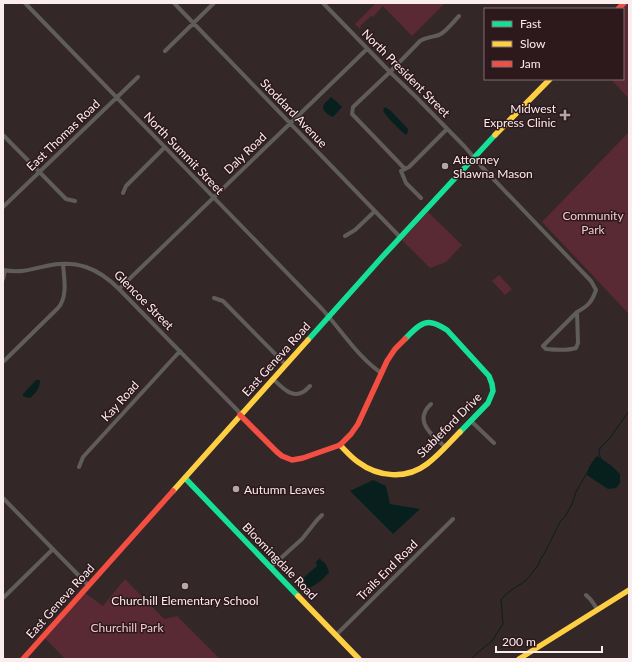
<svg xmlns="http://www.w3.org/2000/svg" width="632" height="662" font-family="Lato,sans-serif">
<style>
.green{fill:#592a34}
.water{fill:#07201e}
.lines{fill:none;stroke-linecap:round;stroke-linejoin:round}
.stream{stroke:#07201e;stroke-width:1}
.street{stroke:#615c5c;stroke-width:4}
.fast{stroke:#16e098;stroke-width:5.5}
.slow{stroke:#ffcf43;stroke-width:5.5}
.jam{stroke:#f24e42;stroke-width:5.5}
.poi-dot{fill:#b5a7a9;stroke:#2d181c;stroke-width:1.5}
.labels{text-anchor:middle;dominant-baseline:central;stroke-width:3;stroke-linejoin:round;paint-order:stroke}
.street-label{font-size:12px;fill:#fbecee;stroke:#2d181c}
.poi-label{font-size:12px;fill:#fbecee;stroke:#2d181c;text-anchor:start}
.park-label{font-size:12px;fill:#f2cacf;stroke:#2d181c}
</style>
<rect width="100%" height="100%" fill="#332728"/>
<path class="green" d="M376,3H445L412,36L383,6L373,17L371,16L361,25L360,29L355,24Z
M624,3H629V99L611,79H623V9H618Z
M629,132V314L542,222Z
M428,212L462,245L446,262L430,268L402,240Z
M499,275L512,289L505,295L492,281Z
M125,579L164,619L177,616L220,659H65L44,637L85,593L103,606Z"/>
<path class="water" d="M331,97L336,101L342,107L333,117C329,115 325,113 323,108L324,104Z
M385,107L391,111L408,129V132L406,135C400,130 386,117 383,110Z
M36,380H40C40,388 36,393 30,398L25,397L23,396V394Z
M597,456L612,466L620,474V483L616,488L608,489L587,475C588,467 592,462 597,456Z
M373,480L386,486L390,504L420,509L393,534L350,491Z
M320,558C321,561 322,561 325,563C327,566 328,569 329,572C325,578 314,587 308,588L305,586L302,579L317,566L316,562Z"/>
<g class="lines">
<path class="stream" d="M601,459L599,454L600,448L610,438L629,411
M471,659L482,649L492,641L503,624L501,600C506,593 514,588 521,584C528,580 534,570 539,564L540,560L544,554L560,522L566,515L572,504L576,492L588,471"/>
<path class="street" d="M25,3L322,309C342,331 357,356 381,373
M174,3L400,237
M323,3L390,72L416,97L465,147L481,166L591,281L596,290C592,302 588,306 577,312L578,343L576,348C567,351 556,350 546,349L543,346L577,312
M165,51L214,3
M3,135L66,199L75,201
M405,169L356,118L352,114L353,107L390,72L420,41C426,37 433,37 439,35C447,31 453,22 459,16
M123,193L126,186L165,147
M421,198L406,183L401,171L409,167L447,129
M3,207L138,77
M345,236L355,230L375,211
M3,270C19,273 30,270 46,266C76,259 98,268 119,289L241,414
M3,279L5,271
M119,289L367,49
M214,298L223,301L286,365
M4,361L58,308C68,297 64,278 63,264
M273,379C281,386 291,399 303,392C305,391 308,388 310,386
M431,404C429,406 426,409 425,412C418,426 437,439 445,447
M471,421L494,443
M79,467L83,457L180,351
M3,498L88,585
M271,567L302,539L317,520L322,515
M586,595L591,600L598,610
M3,598L53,549
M336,635L453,519"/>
<path class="fast" d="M405,339C412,332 422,320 432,323C438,324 442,327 447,330L489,376L492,384L493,391L488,403L460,432
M308,340L383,256L495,135
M185,478L298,596"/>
<path class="slow" d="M495,135L550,79
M340,445C346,451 351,457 358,462C378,477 406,480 427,464C439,455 449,443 460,432
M173,491L308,340
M298,596L359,659
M519,659L629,590"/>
<path class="jam" d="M618,9L624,3
M240,415L277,452L282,456L292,460L303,458L340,445L351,434L358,424L387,361L395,349L405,339
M23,659L173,491"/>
</g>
<g class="poi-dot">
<path d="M563 109h4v4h4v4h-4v4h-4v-4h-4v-4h4z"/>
<circle cx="445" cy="166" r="4"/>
<circle cx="236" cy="489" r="4"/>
<circle cx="185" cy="586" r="4"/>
</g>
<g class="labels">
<g class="street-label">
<text transform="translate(406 73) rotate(45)">North President Street</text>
<text transform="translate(294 113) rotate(46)">Stoddard Avenue</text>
<text transform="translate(63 135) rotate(-44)">East Thomas Road</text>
<text transform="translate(184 153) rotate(46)">North Summit Street</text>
<text transform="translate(245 153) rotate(-44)">Daly Road</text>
<text transform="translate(144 300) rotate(45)">Glencoe Street</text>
<text transform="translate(276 359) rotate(-48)">East Geneva Road</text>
<text transform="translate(120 401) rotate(-48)">Kay Road</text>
<text transform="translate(449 425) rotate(-45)">Stableford Drive</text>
<text transform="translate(280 561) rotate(46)">Bloomingdale Road</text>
<text transform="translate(387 570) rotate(-45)">Trails End Road</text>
<text transform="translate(60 601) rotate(-48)">East Geneva Road</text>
</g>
<g class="poi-label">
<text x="556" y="108" text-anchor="end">Midwest<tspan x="556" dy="14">Express Clinic</tspan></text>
<text x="453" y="159">Attorney<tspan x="453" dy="14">Shawna Mason</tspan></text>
<text x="244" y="489">Autumn Leaves</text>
<text x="185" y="600" text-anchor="middle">Churchill Elementary School</text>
</g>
<g class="park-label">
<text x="593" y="215">Community<tspan x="593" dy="14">Park</tspan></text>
<text x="127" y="627">Churchill Park</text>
</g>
</g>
<rect width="632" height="662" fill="none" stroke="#fbecee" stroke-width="8"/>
<rect x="484" y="8" width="140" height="72" fill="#2d181c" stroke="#7f6d70"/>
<rect x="492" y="21" width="20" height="6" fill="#16e098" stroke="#7f6d70"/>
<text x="520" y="28" font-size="12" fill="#fbecee">Fast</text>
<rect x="492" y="41" width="20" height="6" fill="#ffcf43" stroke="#7f6d70"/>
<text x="520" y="48" font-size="12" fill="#fbecee">Slow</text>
<rect x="492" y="61" width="20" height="6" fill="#f24e42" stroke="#7f6d70"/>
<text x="520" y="68" font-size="12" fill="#fbecee">Jam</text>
<path d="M496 646v6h106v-6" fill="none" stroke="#fbecee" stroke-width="2"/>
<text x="502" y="646" font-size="12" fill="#fbecee" stroke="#2d181c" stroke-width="3" paint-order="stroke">200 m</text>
</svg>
